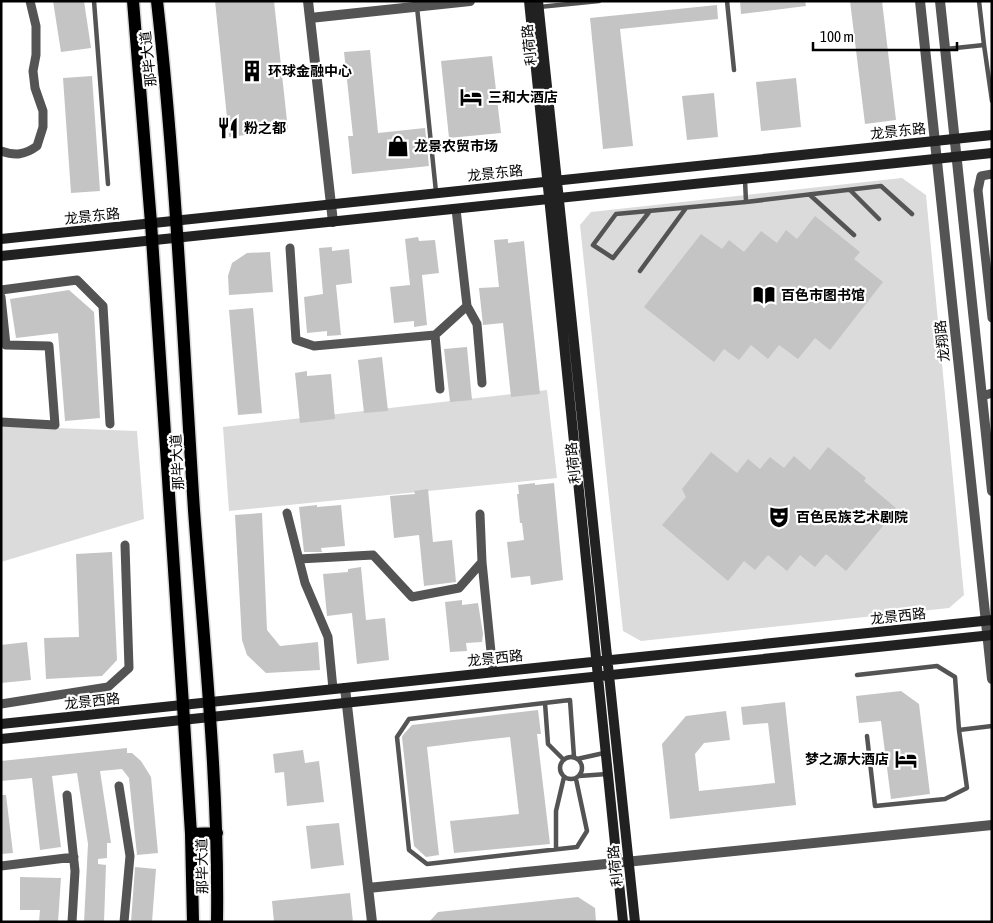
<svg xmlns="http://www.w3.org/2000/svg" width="993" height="923" font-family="'Asap Condensed','Noto Sans SC',sans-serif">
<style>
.green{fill:#dbdbdb}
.building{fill:#c4c4c4}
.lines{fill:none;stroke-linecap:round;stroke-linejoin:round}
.primary-casing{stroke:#dbdbdb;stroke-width:15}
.service{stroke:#545454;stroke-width:4.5}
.minor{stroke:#545454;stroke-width:9}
.tertiary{stroke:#545454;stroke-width:10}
.secondary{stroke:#212121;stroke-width:10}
.primary{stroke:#000;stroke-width:12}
.labels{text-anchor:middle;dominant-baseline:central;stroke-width:4.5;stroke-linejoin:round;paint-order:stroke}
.street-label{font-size:14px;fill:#000;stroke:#fff}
.poi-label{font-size:14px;font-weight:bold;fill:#000;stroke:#fff;text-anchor:start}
</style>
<rect width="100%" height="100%" fill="#fff"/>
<path class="green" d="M902,178L926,195L964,595L949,608L641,641L623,631L580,225L591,212Z
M547,390L557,478L229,511L223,427Z
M1,426L137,431L144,519L1,562Z"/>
<path class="building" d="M53,1H84L91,48L61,52Z
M215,1H274L288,130L229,137Z
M740,1H805L806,6L741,14Z
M850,1H882L896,120L865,124Z
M717,5L718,19L620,29L633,146L603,149L590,18Z
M370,50L378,133L425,128L429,166L352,174L348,136H353L344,52Z
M492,56L501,133L449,138L441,61Z
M92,76L100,191L71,193L63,78Z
M796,78L801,127L761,131L756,82Z
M714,93L718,137L687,140L682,96Z
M815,216L860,252L854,259L883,282L830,350L815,338L798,359L779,345L768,359L751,345L739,360L724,349L714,362L644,307L701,234L722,249L729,240L744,252L761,231L777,243L786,230L797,239Z
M418,237L419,241L435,240L439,273L422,275L427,325L414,327V321L394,323L390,287L410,285L405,239Z
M508,239V243L524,241L540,394L511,397L503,323L483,325L479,288L499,287L494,240Z
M332,247V251L349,249L352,283L336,285L341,335L327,336V331L307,333L304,297L323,294L319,248Z
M270,252L273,292L229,295L228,276L232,263L247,253Z
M69,290L94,312L100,418L65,421L58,333L16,338L10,299Z
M253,308L262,413L238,415L229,310Z
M467,347L472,400L450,402L444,349Z
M382,357L388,411L364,413L358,360Z
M307,371V376L331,374L335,419L300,423L295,373Z
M828,447L866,478L864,481L897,509L846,571L826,554L815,567L800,555L787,571L768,555L755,570L744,561L728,581L662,525L686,497L682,489L711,452L737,473L748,459L760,469L770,457L784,468L794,456L810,470Z
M535,483V485L554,483L563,580L531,585L530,576L511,578L507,542L524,540L522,523H520L517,494H519L518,485Z
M428,489L433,542L452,540L456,582L424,586L419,535L394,538L390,496L415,494L414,491Z
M317,505V507L341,505L345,546L321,548L322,552H304L299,507Z
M262,513L267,630L280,646L318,642L320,670L266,673L247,655L242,640L235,515Z
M112,552L117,660L102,676L46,679L44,638L79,637L76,554Z
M361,567L366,620L385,618L389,660L357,664L352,613L327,616L323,574L348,572V569Z
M462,600V605L478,603L483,634L482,642L466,643L467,651L450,652L445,602Z
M27,642L31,680L1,683V645Z
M901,691L919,704L930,794L891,799L881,721L859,723L856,696Z
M785,702L796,805L670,819L662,744L686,716L726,711L730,740L704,743L695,754L699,791L775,783L768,723L743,725L741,707Z
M538,710L541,734H537L550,844L454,853L450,821L519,814L510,737L474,741L427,747L439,855L426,857L414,846L402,737L403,735L412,725Z
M127,748V753H132L141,761L151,777L158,853L137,855L129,778L122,769L100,771L111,843H107V858L98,859V864L106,865L104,922H84L88,844L77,773L52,776L61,847L40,850L32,778L1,781V761Z
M303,750L305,763L319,761L324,802L287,806L284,772L275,773L273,754Z
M1,795H6L13,853L1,854Z
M339,823L344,865L311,869L306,826Z
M135,867L156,869L152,922H131Z
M20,877L61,878L58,922H39L40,910H20Z
M350,893L353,922H274L272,901Z
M578,897L595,908L596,922H429L438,912Z"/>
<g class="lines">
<g class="primary-casing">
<path id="primary" d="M133,1L151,223L183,705L191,834L193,922
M157,1C176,170 183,340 194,510C204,647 219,784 217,922
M191,834L217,833"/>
</g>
<path class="service" d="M94,1L108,184
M727,1L734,70
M979,1L984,45
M417,7L436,192
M539,7L599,1
M946,49L984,45L992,101
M850,190L879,219
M810,195L854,235
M746,202L881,186L912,214
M650,211L613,258L593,245L616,214C659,210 703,206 746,202L745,180
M640,271L686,208
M857,675L937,666L955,677L959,730
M545,703L548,744L564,760
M867,736L875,806L945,799L967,788L959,730L992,726
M560 768a11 11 0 1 1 22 0a11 11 0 1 1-22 0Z
M574,757L570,700L409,719L397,737L409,850L427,864L577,847L587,831L576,779
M577,759L604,753
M579,776L607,774
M556,849V811L564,777"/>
<path class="minor" d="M1,151C15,156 25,155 37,146L43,127V111L35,88L33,71L36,55V26L30,1
M992,174L981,176L978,190L992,318
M290,248L296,340L314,346L435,335L467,306L456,209
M1,290L77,280L103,306L110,424
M1,297L6,345L49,346L55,425L1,422
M467,306L477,324L482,383
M435,335L440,389
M982,396L992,393
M287,513L305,583L328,637L333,689
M299,559L373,555L412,597L459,588L482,562L480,514
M482,562L493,672
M1,704L108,687L129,668L125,545
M119,786L130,856L124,922
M67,795L75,871L72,922
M1,866L74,857"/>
<path class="tertiary" d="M308,1L333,222
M920,1L992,679
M940,1L992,491
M310,18L470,1
M345,688L372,922
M368,888L992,825"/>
<path class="secondary" d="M529,1L623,922
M538,1L635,922
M1,239L992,135
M1,256L992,153
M1,724L992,620
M1,739L992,635"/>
<use href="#primary" class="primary"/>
</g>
<defs>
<g id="building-bare" transform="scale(1.725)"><path d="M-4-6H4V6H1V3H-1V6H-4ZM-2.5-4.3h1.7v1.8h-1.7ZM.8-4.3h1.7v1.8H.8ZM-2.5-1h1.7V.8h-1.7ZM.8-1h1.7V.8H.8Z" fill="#000" stroke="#fff" stroke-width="2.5" paint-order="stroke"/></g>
<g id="hotel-bare" transform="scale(1.725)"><path d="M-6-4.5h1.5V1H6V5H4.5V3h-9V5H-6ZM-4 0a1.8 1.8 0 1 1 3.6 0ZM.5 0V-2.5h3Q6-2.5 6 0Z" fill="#000" stroke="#fff" stroke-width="2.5" paint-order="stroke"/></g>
<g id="restaurant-bare" transform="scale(1.725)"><path d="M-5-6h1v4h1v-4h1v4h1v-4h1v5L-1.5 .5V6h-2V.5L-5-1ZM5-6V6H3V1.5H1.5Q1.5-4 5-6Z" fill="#000" stroke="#fff" stroke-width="2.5" paint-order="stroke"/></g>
<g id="shop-bare" transform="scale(1.725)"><path d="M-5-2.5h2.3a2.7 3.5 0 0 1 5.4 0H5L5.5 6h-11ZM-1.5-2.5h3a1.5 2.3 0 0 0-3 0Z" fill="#000" stroke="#fff" stroke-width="2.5" paint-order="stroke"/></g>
<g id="library-bare" transform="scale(1.725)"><path d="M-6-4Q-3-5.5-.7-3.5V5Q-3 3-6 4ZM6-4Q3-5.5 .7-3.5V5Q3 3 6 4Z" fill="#000" stroke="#fff" stroke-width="2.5" paint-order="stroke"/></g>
<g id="theatre-bare" transform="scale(1.725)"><path d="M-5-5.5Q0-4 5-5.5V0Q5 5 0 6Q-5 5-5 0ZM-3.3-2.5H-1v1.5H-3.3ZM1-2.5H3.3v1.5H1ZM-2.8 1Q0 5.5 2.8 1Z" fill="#000" stroke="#fff" stroke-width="2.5" paint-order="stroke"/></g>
</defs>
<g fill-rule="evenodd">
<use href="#building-bare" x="252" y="71"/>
<use href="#hotel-bare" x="471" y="97"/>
<use href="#restaurant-bare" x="228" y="128"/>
<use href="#shop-bare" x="398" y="146"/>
<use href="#library-bare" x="764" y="295"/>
<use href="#theatre-bare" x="779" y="517"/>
<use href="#hotel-bare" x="906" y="759"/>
</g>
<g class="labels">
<g class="street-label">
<text transform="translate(529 45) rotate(-96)">利荷路</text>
<text transform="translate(148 59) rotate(-96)">那毕大道</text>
<text transform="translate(898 131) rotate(-6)">龙景东路</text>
<text transform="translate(495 173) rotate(-6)">龙景东路</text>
<text transform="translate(92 216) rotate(-6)">龙景东路</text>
<text transform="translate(942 341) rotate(-96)">龙翔路</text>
<text transform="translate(177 462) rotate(-93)">那毕大道</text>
<text transform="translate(573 463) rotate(-96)">利荷路</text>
<text transform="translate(898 616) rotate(-6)">龙景西路</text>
<text transform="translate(495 658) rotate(-6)">龙景西路</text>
<text transform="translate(92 701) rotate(-6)">龙景西路</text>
<text transform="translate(202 866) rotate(-91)">那毕大道</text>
<text transform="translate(615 866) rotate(-96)">利荷路</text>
</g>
<g class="poi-label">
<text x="268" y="71">环球金融中心</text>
<text x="488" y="97">三和大酒店</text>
<text x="244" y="128">粉之都</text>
<text x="414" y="146">龙景农贸市场</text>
<text x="781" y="295">百色市图书馆</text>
<text x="796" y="517">百色民族艺术剧院</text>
<text x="889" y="759" text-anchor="end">梦之源大酒店</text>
</g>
</g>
<rect width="993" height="923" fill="none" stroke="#000000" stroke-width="5"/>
<path d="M813 42v8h144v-8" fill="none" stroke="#000000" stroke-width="2.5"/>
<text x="820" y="42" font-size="15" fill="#000000" stroke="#ffffff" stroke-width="4" paint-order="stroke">100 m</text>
</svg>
